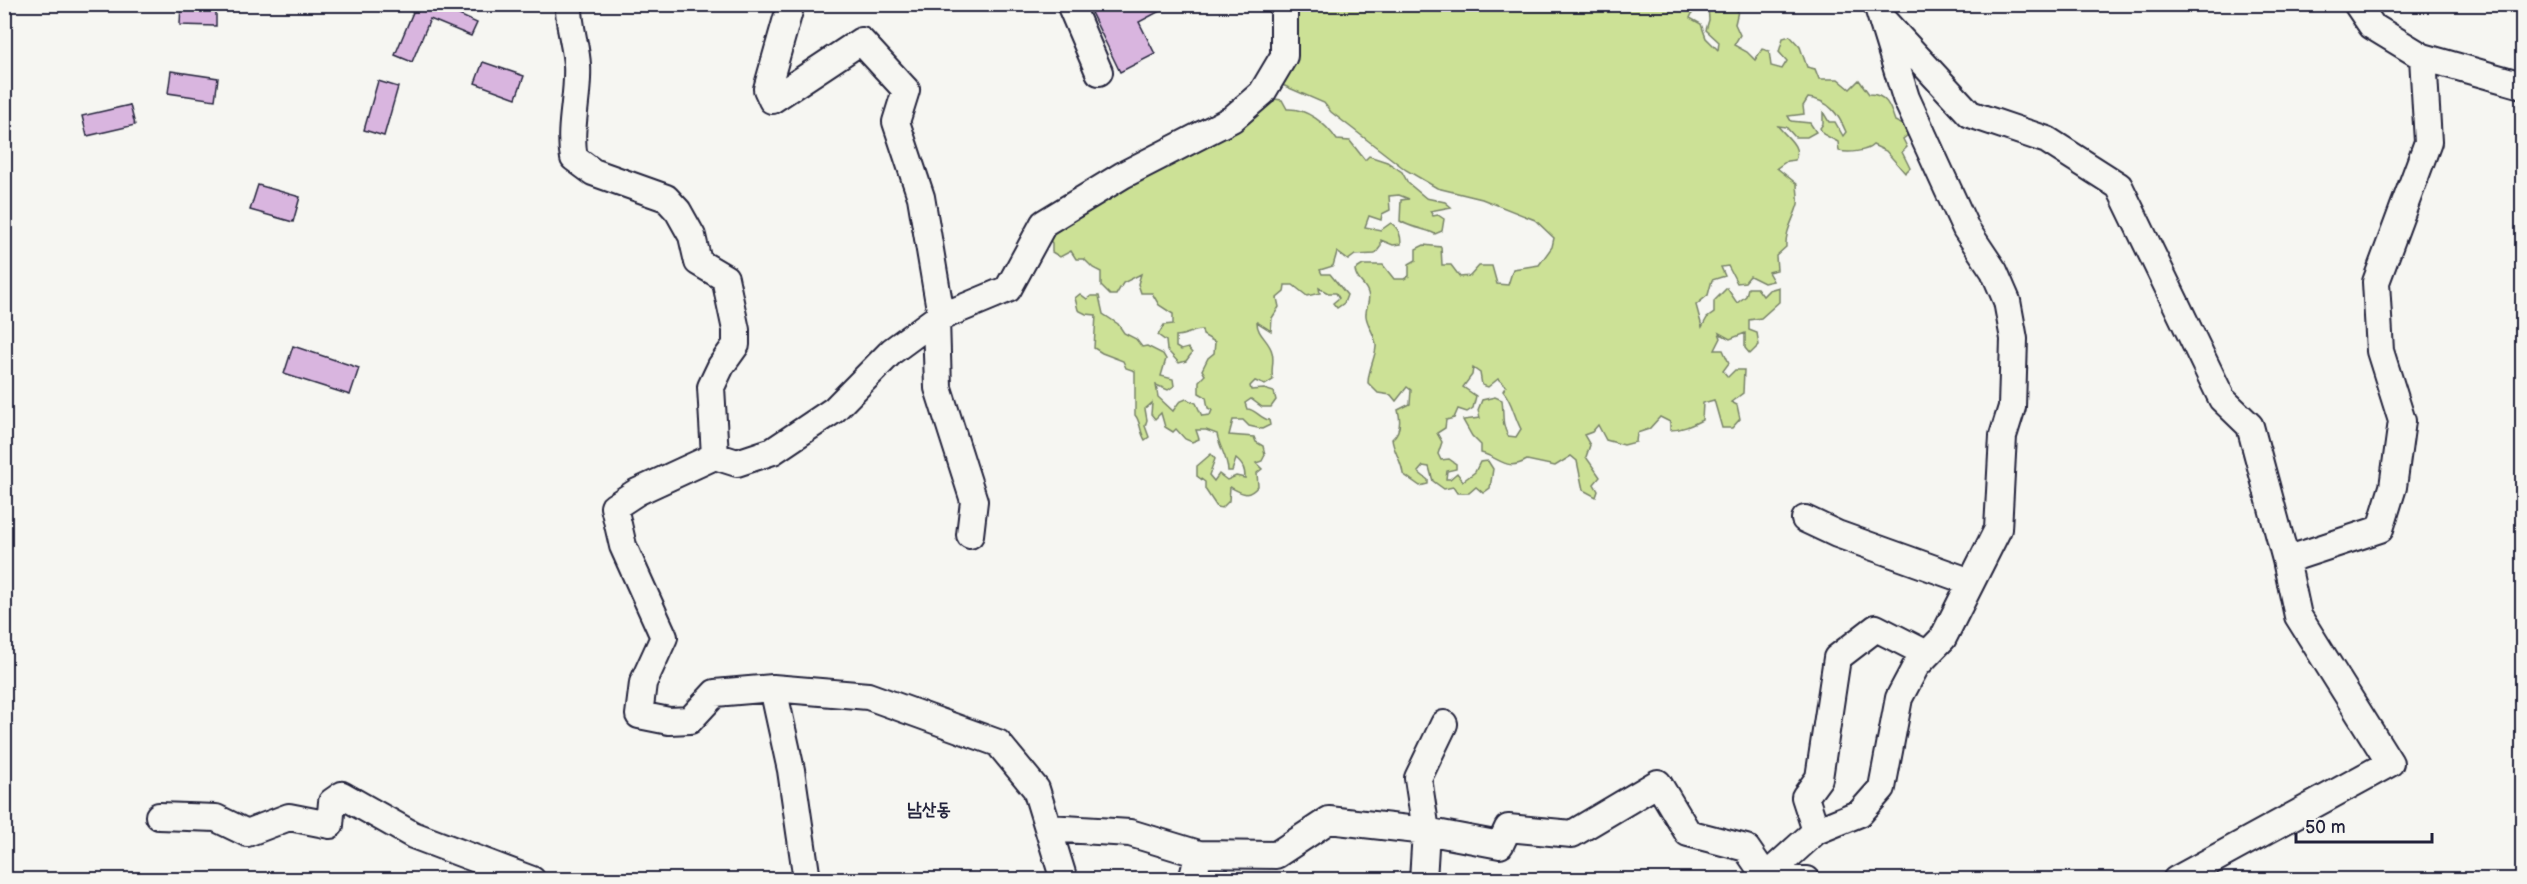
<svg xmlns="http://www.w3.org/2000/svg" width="2527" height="884" font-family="'Balsamiq Sans','Poor Story',sans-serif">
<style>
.green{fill:#cce196;stroke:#778268;stroke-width:1.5}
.building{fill:#d9b5df;stroke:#22223b;stroke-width:1.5}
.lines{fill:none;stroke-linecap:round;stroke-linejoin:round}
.minor-casing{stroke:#22223b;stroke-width:30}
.minor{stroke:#f6f6f2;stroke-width:26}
.labels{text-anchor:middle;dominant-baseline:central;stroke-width:4.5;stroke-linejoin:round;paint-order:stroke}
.quarter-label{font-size:18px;font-weight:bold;fill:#22223b;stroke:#f6f6f2}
</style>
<rect width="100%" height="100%" fill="#f6f6f2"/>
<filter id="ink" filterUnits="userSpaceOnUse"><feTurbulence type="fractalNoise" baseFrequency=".0167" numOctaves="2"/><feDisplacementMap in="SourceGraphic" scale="12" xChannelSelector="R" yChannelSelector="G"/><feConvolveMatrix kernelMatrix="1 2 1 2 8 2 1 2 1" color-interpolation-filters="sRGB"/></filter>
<g filter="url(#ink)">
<path class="green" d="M1297,5H1696L1690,18L1701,24L1706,38L1718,50L1719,42L1706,30L1709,20L1708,5H1720L1723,8L1731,7L1738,11L1735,24L1740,35L1734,45L1747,52L1755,60L1762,49L1769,51L1771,66L1782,69L1787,61L1779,52L1783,38L1790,36L1800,47L1807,67L1815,69L1819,79H1838L1850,89L1859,80L1869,94C1886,94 1890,106 1895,121L1907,127L1908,135L1903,139L1907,147L1902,152L1910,168L1905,173L1886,151L1873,145C1866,152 1848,153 1839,151L1838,142L1823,134L1820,128L1823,124V112L1829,122H1835L1843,136L1846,132C1839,115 1829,100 1808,98L1803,106L1804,114L1788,116L1791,121L1810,123L1816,132L1807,137H1795L1786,127L1778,126C1786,137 1802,146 1795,160L1787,161L1777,168L1797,184C1797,190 1799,198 1798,204C1794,219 1785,231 1786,247L1776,256L1777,270L1768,272L1773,281L1764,283L1750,276L1745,282L1737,283L1728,266L1721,267L1725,276L1712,280L1708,295L1696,305L1702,327L1707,318L1714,313V301L1727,288L1737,303L1746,296L1748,288H1757L1763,296L1769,290L1779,287V302L1761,318L1749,320V330L1757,333L1759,345L1750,354L1745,348V333L1730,339L1719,333L1721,338L1715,350H1723L1729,363L1723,371L1728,377L1735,370H1744L1743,393L1731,402L1737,405L1740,419L1732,428H1722L1714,400L1703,403L1702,420C1692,425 1682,430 1670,430V422L1660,417L1649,429L1637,433L1636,442L1624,445L1606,440L1598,425L1592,432L1584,435L1590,445L1586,457L1600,477L1594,484L1598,491L1596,497L1583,490L1577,461L1571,456L1555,466L1527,460C1506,472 1501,458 1481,453V445L1472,436L1463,420L1480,418L1478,410L1482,400L1495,397L1502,400C1504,414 1501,423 1508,436L1516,437L1521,429C1514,416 1512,401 1503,391L1506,386L1498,379L1488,387L1482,385L1480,373L1473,368L1472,375L1463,387L1476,396L1473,408L1467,412L1458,409L1454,418L1446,420L1445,428L1437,433L1442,442L1438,454L1441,460L1449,459L1456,464V469L1447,471L1446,479H1450L1457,473L1463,481L1475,472L1480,462L1488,461L1493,469L1490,488L1483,493L1476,487L1469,493H1457L1453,487L1444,489L1433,481L1429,467L1423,466L1418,472L1428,480V484L1420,486L1403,474C1402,461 1393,451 1392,439C1401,431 1401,421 1398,410L1410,404L1411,390L1407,387L1396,401L1391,395L1378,393L1368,383C1368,370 1375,359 1376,347C1377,337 1367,326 1366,316C1365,307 1371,302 1368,293C1365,283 1356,281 1355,270L1363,265H1383L1394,279H1404L1409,276V264L1416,260V249L1424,245L1441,247L1442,265H1451L1460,277L1470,276L1479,266H1492L1497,284L1508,285L1513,269L1539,265L1552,247L1554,238L1535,220L1482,199L1437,188L1406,170L1331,112L1324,103L1280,84L1289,47L1298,35L1294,9Z
M1271,94L1275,99L1282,100L1287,109C1307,108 1326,124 1337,140L1350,141L1365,160L1369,156L1387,162L1402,172L1408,183L1426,198L1445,202L1451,207L1430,211L1433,216L1438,215L1444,219L1442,231L1435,234C1423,228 1411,228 1400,221L1401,200L1409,199L1399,195L1389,196L1390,210L1382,214L1381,220L1369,216L1365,227L1381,230L1391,223C1399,229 1401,235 1401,244L1393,245L1381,240V246L1375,254L1355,255L1348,260L1337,252L1333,266L1320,270L1322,274H1330L1347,295L1344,303L1337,308L1333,303L1339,298L1336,293H1328L1319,288L1320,293L1307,296L1293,285H1285L1284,292L1277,298L1279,307L1272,318L1271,331L1257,322C1257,335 1269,340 1272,352C1275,362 1270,369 1273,380L1265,385L1255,381L1250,386L1251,390L1264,389L1274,392L1276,400L1271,407H1262L1251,399L1245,403L1247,409C1256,409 1260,419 1269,420L1270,425L1262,429L1249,426L1243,420H1233L1229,435L1254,437L1256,442L1263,446L1265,455L1262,461L1256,463L1262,469L1257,473L1258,486C1248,498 1243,494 1230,487L1229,501L1222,508L1217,507L1205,489V482L1197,476V466L1211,454L1215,459L1209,475L1214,481L1219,474L1227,480L1236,476L1245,478C1245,469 1243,465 1236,459L1232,471H1228C1228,458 1219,447 1217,434L1206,430H1196L1199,439L1192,442L1185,439L1176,429L1173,432L1165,427L1161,413L1155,419L1151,414L1152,403L1145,409L1147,420L1145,426L1149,437L1145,440C1139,430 1141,422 1135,415V371L1126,368L1123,361L1102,353L1094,348L1096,315L1086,314L1078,310L1075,298L1080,294L1087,299L1091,296H1099L1103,314L1118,324L1124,333L1136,339L1142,347L1147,346L1163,354L1166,359L1161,376L1173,379L1174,386L1168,390L1156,385L1158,397L1173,411L1179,402L1186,399L1196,403L1202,416L1210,415L1212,410L1208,408L1206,397L1199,393V381L1205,375L1202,370L1208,358L1214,353L1215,342L1203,335L1202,330C1192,330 1186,336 1176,336V347L1181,350L1188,348L1192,353L1186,361L1179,363L1167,350L1166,341L1158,335L1164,325L1173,324V314L1159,305L1152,293H1141L1138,284L1141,274L1123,283L1116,295H1110L1101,286V272L1093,268L1084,259H1076L1071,251L1060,257L1052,252V243L1048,238V228Z"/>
<path class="building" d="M181,4H216V26L180,25Z
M396,4H435L477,23L471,36L430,19L412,62L395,55L413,12Z
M1087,4H1173L1139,22L1155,54L1120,72Z
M483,62L524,76L516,98L475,83Z
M171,71L218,78L215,100L168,93Z
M378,81L398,87L384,136L364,130Z
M130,105L135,125L87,136L82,116Z
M258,185L300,197L293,222L250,210Z
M293,346L359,368L350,395L284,374Z"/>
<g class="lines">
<g class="minor-casing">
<path id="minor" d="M569,4C568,25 576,45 577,65C579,96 568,128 574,158L593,172L666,198L678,211L692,236L698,262L725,278L736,330V345L721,366L711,387L715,456
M791,4L767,89L772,100L861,41L906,90L896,122L921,197L941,315L892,351L834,410L773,451L737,463L715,456L637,492L614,507L623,546L664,637L643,683L639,715L669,721L690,720L715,693L773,688L868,696L998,743L1036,789L1064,880
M1070,4L1099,72
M2357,4L2372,26L2423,57L2522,85
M1884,21L1970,114L2047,140L2119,186L2222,399L2250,426L2286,560L2298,616L2390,763L2176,880
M1805,519L1837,534L1971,582
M970,535L974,501L938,388L936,319L1008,289L1044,223L1123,175L1232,119L1262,93L1284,56V11L1281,4
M2286,560L2380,529L2393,487L2402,421L2380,351L2376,282L2428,142L2423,57
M773,688L791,770L807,880
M159,816L216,818L247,833L289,817L330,825L332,802L342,795L413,835L532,880
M1048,828L1130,833L1199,854L1276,855L1329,820L1426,831L1500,845L1508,828L1572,834L1658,783L1688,833L1746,848L1766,877L1807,880
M1816,831L1805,797L1819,778L1837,658L1876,628L1927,654
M1192,880L1199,854
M1423,880L1426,831L1418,778L1444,724
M1762,880L1816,831L1860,813L1882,788L1899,698L1916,666L1943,638L1998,529L2003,436L2012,407L2014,339L2007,301L1994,271L1966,229L1906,98L1877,4"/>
</g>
<use href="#minor" class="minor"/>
</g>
</g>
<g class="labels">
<g class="quarter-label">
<text x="929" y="809">남산동</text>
</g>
</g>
<rect width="2527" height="884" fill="none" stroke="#f6f6f2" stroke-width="24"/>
<rect x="12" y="12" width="2503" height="860" fill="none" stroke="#22223b" stroke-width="2" filter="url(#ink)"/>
<path d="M2296 833v9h136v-9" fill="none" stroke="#22223b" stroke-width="3"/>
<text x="2305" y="833" font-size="18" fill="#22223b" stroke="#f6f6f2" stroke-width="4.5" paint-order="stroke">50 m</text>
</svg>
